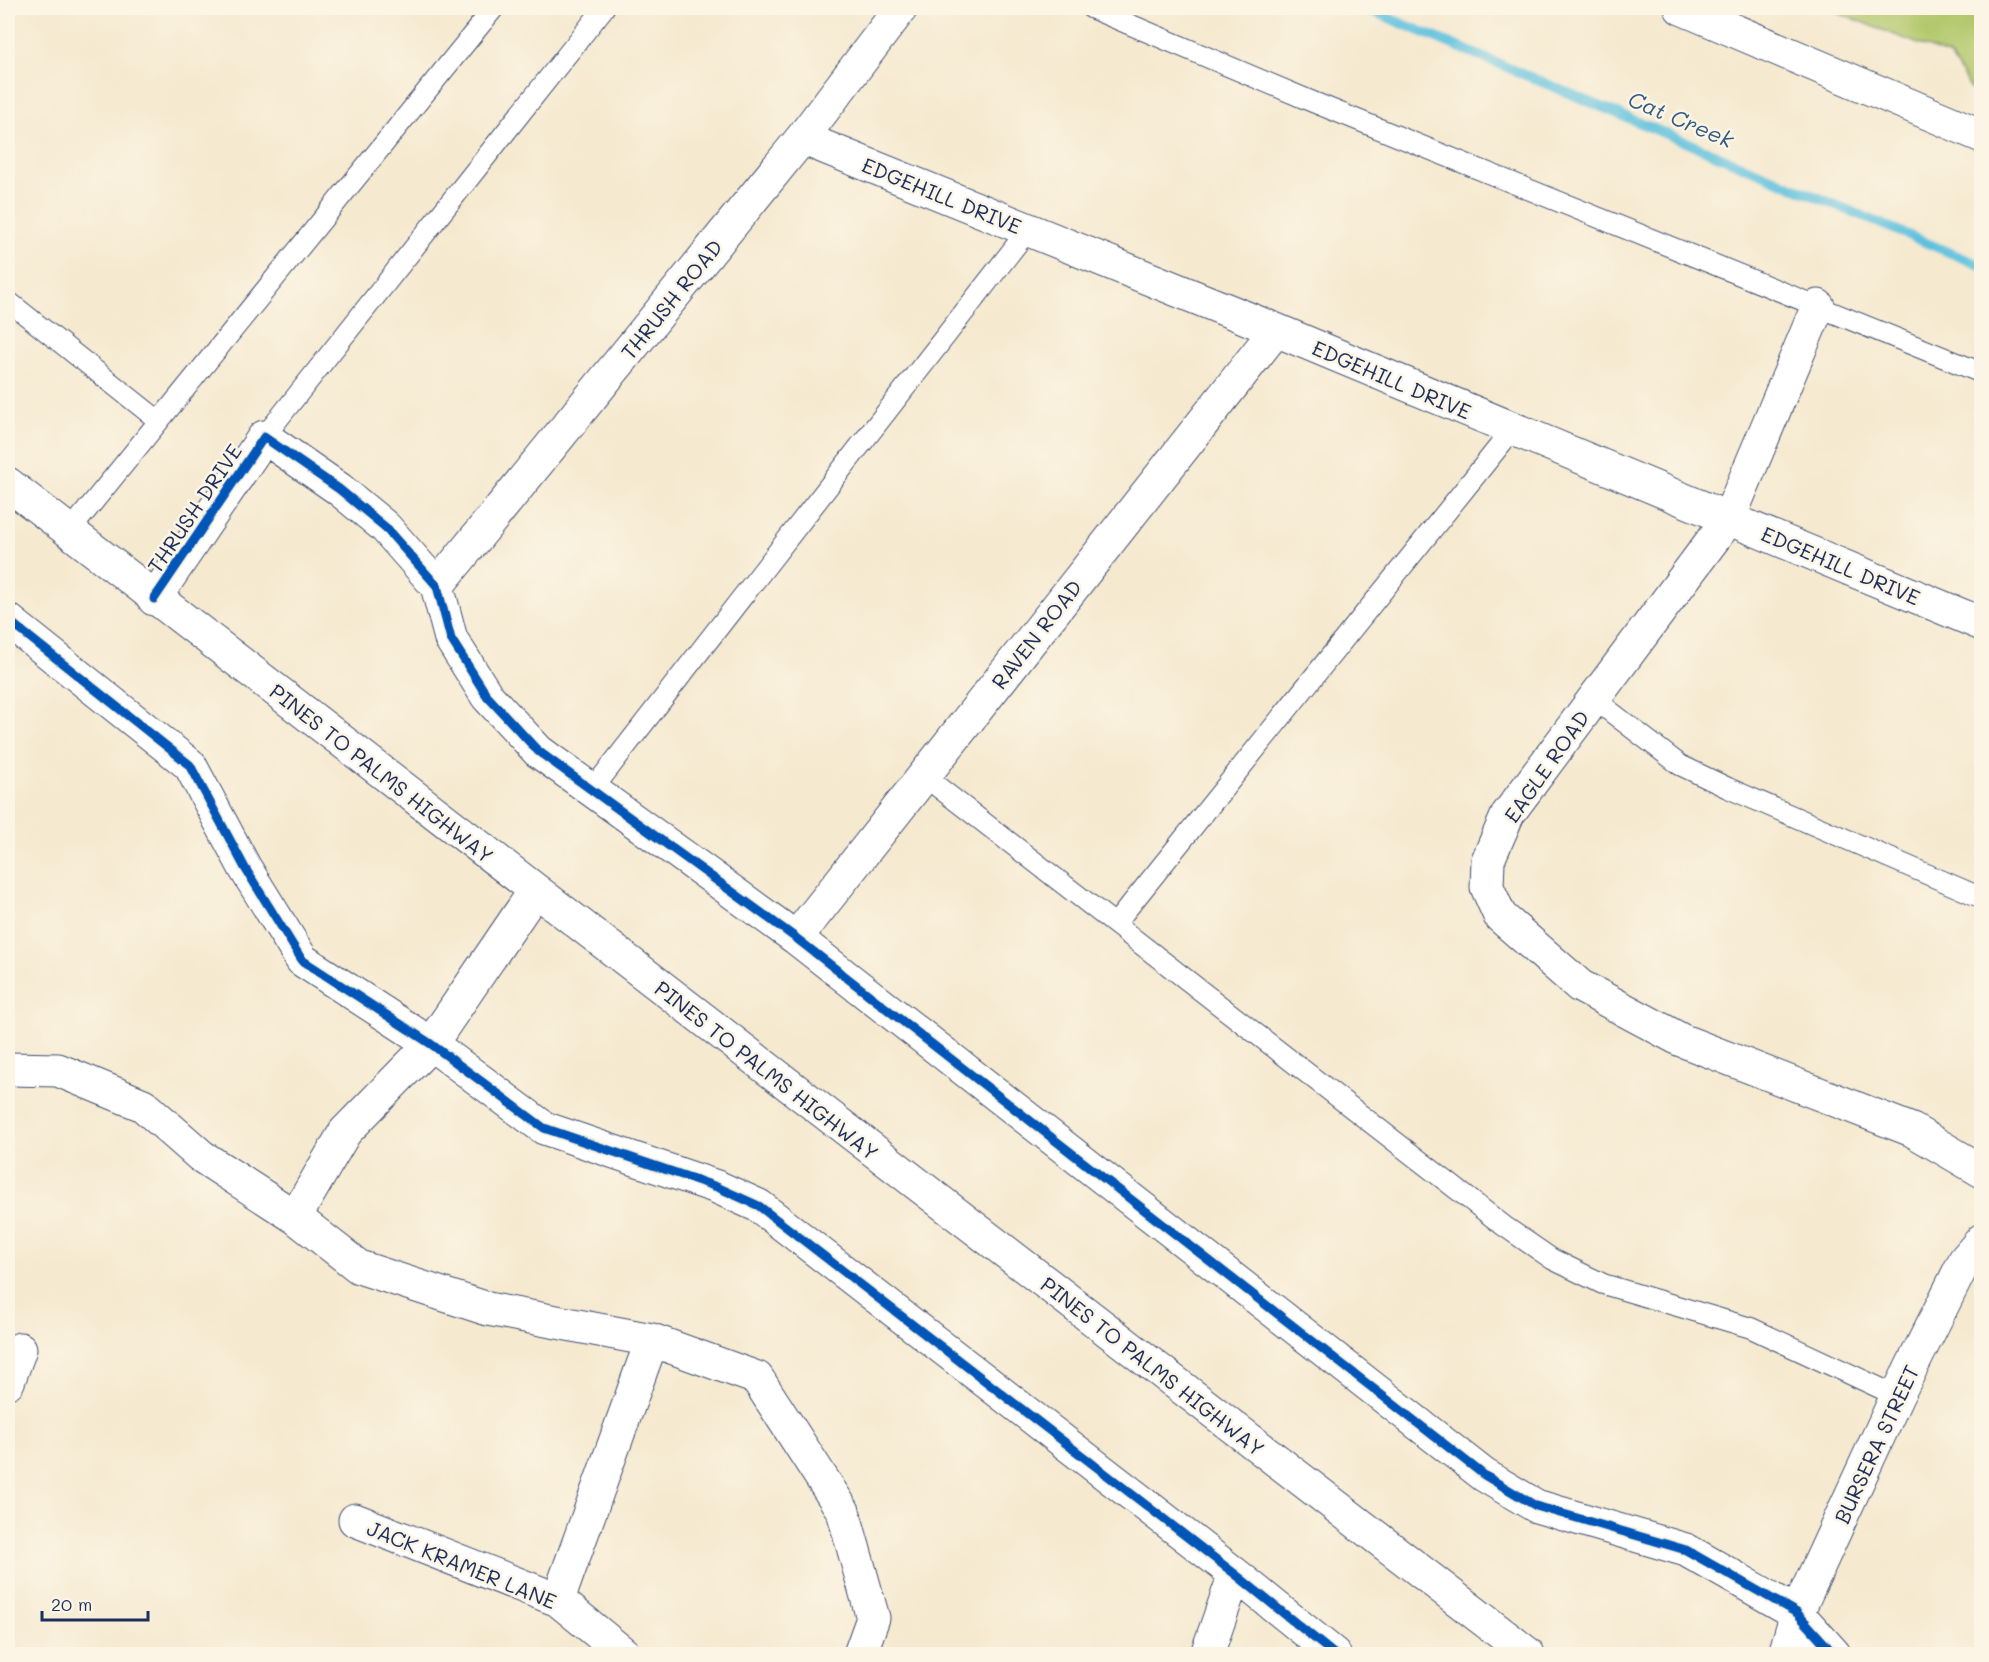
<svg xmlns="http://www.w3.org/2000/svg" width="1989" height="1662" font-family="Mali,sans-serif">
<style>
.green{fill:#b3c86c;stroke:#677c65;stroke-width:1.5}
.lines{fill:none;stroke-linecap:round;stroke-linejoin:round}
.stream{stroke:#5fc1de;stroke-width:10}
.service-casing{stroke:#3c4b6f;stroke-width:22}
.minor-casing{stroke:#3c4b6f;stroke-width:35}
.primary-casing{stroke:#3c4b6f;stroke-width:35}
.service{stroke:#fff;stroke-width:20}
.minor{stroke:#fff;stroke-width:33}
.primary{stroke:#fff;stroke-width:33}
.cycleway-casing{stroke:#fcf5e5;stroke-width:13}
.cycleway{stroke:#0057b8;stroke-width:9}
.labels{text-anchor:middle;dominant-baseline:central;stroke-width:5;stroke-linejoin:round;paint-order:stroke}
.street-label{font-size:21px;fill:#1b2f5e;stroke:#fcf5e5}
.water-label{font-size:22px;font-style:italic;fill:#2f5b84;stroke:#fcf5e5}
</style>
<rect width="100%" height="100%" fill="#fcf5e5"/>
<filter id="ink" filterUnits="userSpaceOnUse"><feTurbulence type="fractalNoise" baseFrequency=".0167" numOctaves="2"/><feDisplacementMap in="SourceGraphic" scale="12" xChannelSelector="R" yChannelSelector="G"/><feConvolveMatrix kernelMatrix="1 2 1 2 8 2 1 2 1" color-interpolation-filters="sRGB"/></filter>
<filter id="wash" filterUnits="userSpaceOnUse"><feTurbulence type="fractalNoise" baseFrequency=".008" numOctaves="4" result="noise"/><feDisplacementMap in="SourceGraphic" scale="24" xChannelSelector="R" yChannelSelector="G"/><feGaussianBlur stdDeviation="1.35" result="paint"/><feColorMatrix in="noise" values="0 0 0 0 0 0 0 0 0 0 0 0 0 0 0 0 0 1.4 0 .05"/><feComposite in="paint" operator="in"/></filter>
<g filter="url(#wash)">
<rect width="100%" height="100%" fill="#f5e9cf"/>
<path class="green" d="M1825,8H1981V104L1950,56Z"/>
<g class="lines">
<path class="stream" d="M1365,8L1982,266"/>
</g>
</g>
<g filter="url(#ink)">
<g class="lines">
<g class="service-casing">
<path id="service" d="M1091,8L1313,102L1982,373
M8,301L159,421
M264,437L604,8
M69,532L494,8
M1594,699L1680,765L1728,788L1982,898
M924,776L1504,1226L1552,1259L1603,1284L1751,1328L1897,1396
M592,790L1028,230
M1115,924L1513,429"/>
</g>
<g class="minor-casing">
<path id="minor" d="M1681,8L1982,136
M802,138L1276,330L1982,624
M1818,306L1729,518L1508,814L1488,860L1487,887L1500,916L1580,986L1681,1040L1912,1130L1982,1171
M437,586L802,138L901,8
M154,599L264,437L339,489L385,527L437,586L451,639L487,696L538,751L796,938L1484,1475L1536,1506L1686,1550L1797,1613L1834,1654
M8,620L190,765L245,868L302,960L431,1044L544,1128L717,1187L759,1206L1235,1574L1334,1654
M796,938L1276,330
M8,1069L58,1070L143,1105L201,1156L295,1217L359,1267L488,1309L652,1340L757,1378L843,1511L873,1618L860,1654
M295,1217L345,1132L431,1044L535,891
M8,1382L20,1349
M355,1520L558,1600L624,1654
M558,1600L652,1340
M1207,1654L1235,1574
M1785,1654L1797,1613L1897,1396L1965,1260L1982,1240"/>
</g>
<g class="primary-casing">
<path id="primary" d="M8,484L1528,1654"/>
</g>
<use href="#service" class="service"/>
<use href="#minor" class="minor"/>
<use href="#primary" class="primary"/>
<g class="cycleway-casing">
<path id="cycleway" d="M154,599L264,437L339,489L385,527L437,586L451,639L487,696L538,751L796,938L1484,1475L1536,1506L1686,1550L1797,1613L1834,1654
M8,620L190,765L245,868L302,960L431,1044L544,1128L717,1187L759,1206L1235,1574L1334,1654"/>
</g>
<use href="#cycleway" class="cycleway"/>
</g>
</g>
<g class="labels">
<g class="street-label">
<text transform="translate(942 195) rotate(22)">EDGEHILL DRIVE</text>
<text transform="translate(671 299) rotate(-51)">THRUSH ROAD</text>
<text transform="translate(1392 379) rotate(23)">EDGEHILL DRIVE</text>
<text transform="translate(194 508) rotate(-56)">THRUSH DRIVE</text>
<text transform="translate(1841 565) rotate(23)">EDGEHILL DRIVE</text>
<text transform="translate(1036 634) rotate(-52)">RAVEN ROAD</text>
<text transform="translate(1546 766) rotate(-55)">EAGLE ROAD</text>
<text transform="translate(382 773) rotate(38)">PINES TO PALMS HIGHWAY</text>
<text transform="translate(767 1070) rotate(38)">PINES TO PALMS HIGHWAY</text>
<text transform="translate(1153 1366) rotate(38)">PINES TO PALMS HIGHWAY</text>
<text transform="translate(1876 1444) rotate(-65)">BURSERA STREET</text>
<text transform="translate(462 1564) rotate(22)">JACK KRAMER LANE</text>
</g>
<g class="water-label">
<text transform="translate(1681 119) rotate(23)">Cat Creek</text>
</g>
</g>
<rect width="1989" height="1662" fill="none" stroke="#fcf5e5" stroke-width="30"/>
<path d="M42 1611v9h106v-9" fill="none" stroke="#1b2f5e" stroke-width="3"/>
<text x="51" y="1611" font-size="18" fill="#1b2f5e" stroke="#fcf5e5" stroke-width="4.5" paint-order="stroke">20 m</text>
</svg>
